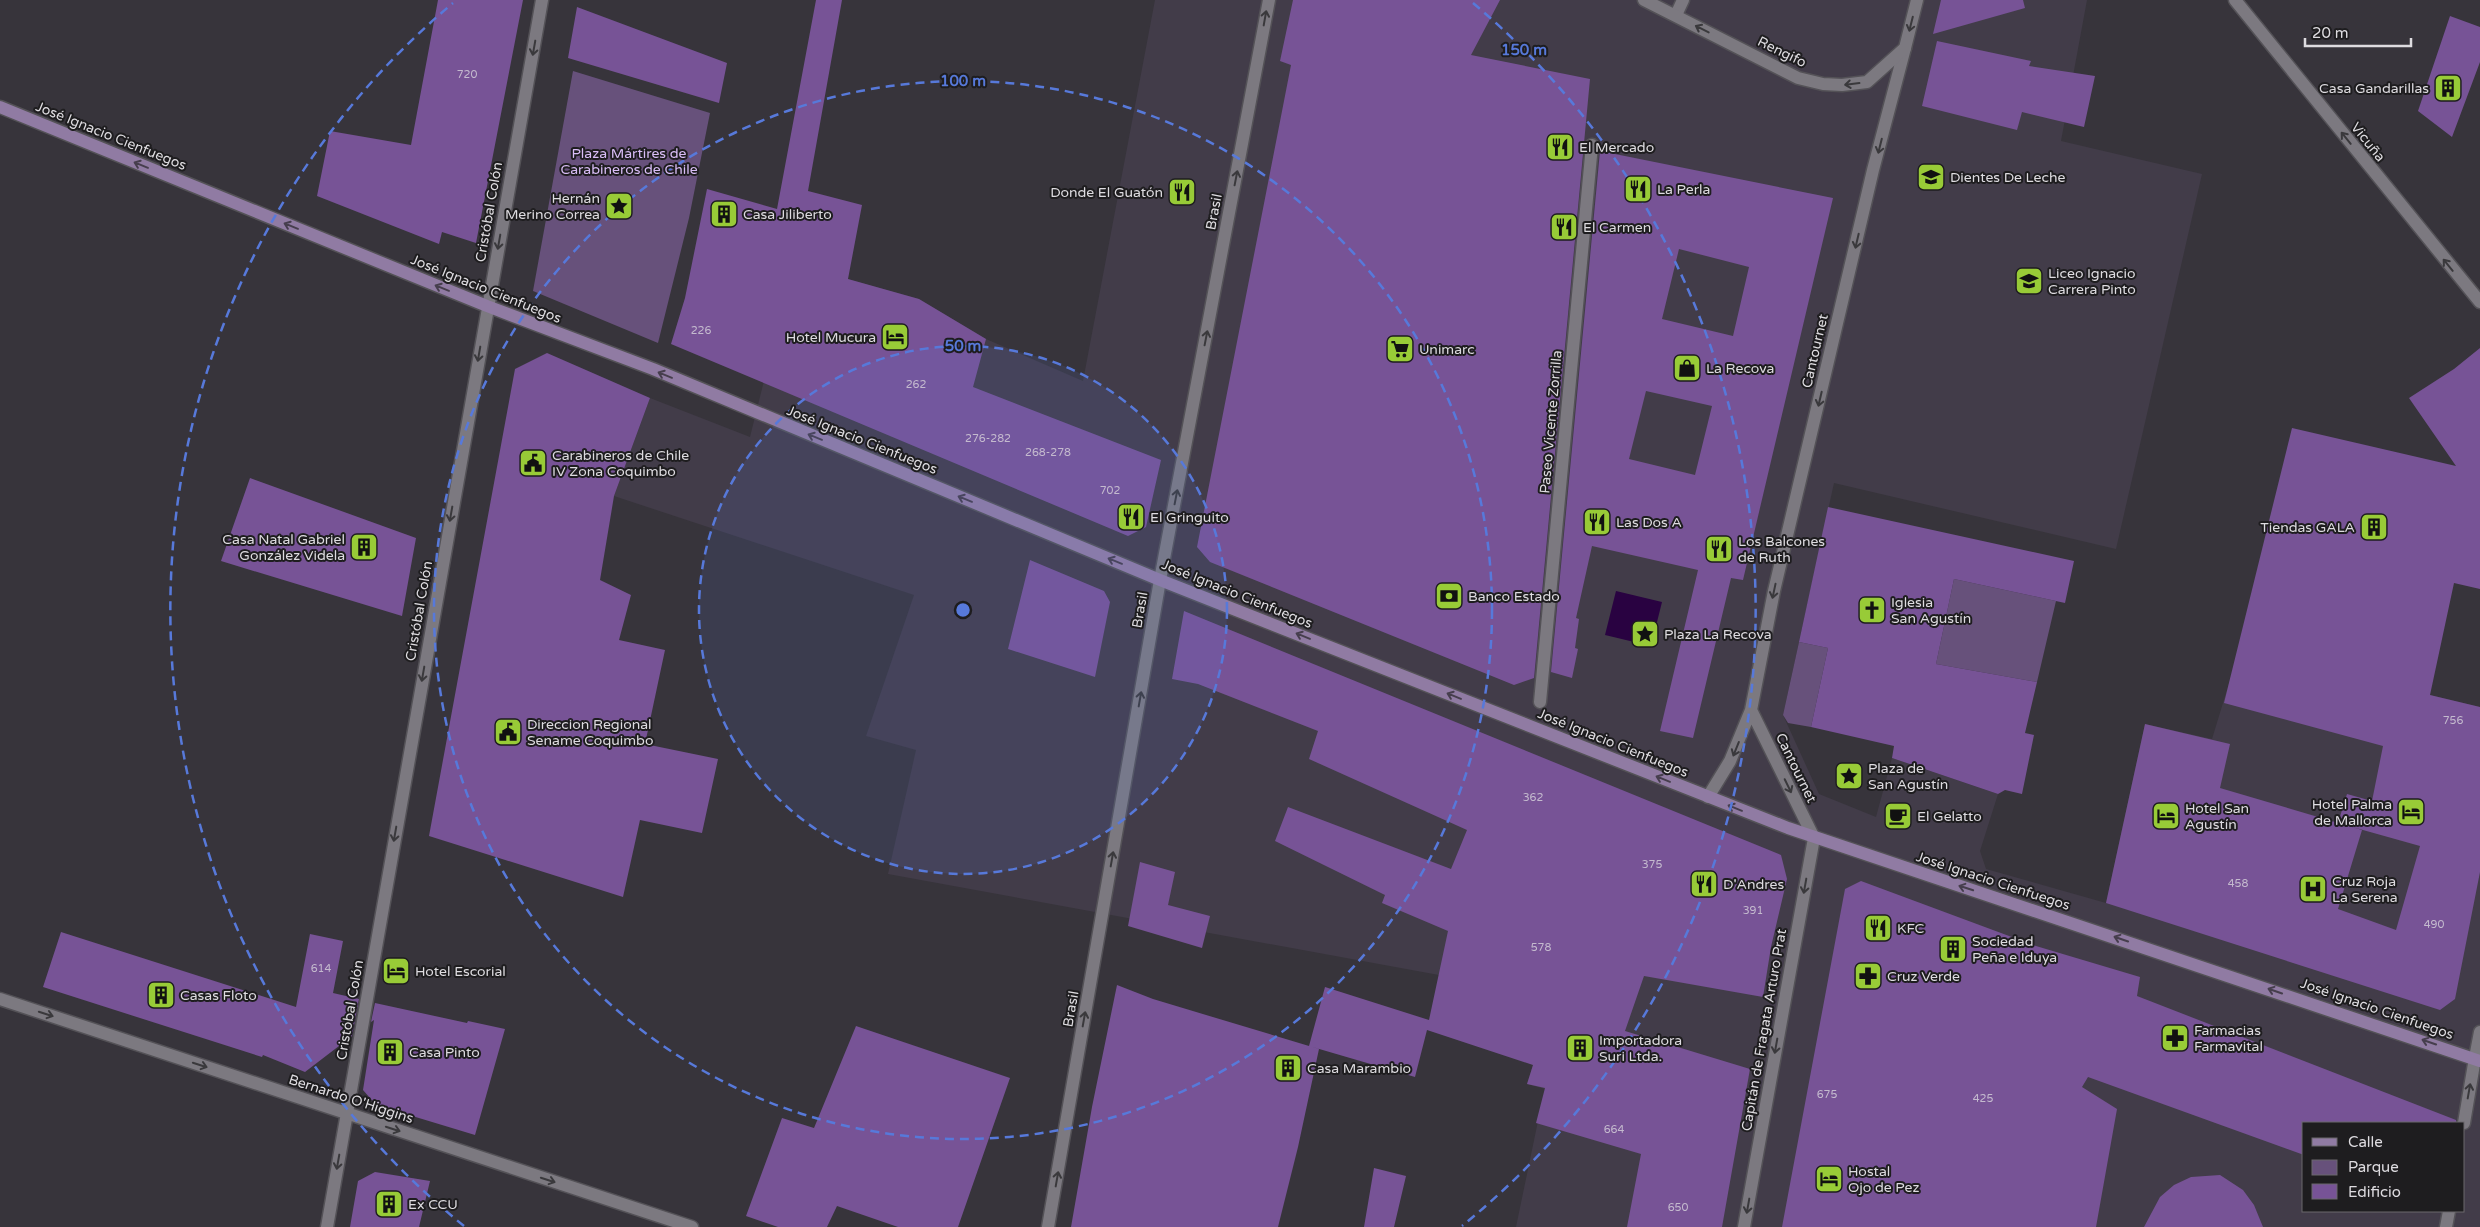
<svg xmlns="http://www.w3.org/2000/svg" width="2480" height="1227" font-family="'Varela Round',sans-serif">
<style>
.built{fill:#423c49;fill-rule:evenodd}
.green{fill:#67517b}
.water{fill:#290241}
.building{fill:#775396;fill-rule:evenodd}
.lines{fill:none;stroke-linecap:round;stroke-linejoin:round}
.pedestrian-casing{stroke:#545257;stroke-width:15}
.minor-casing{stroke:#545257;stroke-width:15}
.tertiary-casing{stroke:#545257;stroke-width:15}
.secondary-casing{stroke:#545257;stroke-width:15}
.pedestrian{stroke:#7c7980;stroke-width:12}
.minor{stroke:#7c7980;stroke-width:12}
.tertiary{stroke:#7c7980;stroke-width:12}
.secondary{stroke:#907ba3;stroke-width:12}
.oneway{stroke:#3a393c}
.oneway2{stroke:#463e4d}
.ring{fill:none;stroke:#5779da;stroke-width:2.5;stroke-dasharray:9 6}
.labels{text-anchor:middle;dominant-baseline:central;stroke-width:4;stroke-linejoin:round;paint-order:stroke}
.number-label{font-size:11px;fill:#c4bace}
.street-label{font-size:14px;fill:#dedce0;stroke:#1e1d1f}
.poi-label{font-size:14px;fill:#dedce0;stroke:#1e1d1f;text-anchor:start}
.park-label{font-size:14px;fill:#d9bdf6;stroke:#1e1d1f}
.centre{fill:#5779da;stroke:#1e1d1f;stroke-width:2.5}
.ring-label{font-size:15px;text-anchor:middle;font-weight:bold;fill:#5779da;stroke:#1e1d1f;stroke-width:4;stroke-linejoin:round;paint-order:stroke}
</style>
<rect width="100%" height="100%" fill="#37343b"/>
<path class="built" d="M1155,0H2087L2061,141L2202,174L2116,549L1834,483L1783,715L1819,794L1876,817L1892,758L1998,794L1980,851L1986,869L2106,903L2145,724L2212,739L2237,657L2430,695L2480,707V1227H1516L1543,1097L1612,1107L1527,1084L1533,1065L1439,975L888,874L916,750L866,736L914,595L614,496L650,398L750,437L794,260L851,280L919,299L986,339L1083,381ZM2304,1123H2464V1211H2304Z"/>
<path class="green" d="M573,71L710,113L689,218L658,343L533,291Z
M1954,579L2056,601L2037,682L1936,664Z
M1799,642L1828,648L1811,727L1788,723L1783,715Z"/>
<path class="water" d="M1616,591L1662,602L1651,646L1605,635Z"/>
<path class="building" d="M438,0H523L476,243L442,232L439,244L317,196L330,131L411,145Z
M816,0H842L808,191L862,205L848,279L919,299L986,339L973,387L1161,460L1146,527L1128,536L671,344L685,298L707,189L777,209Z
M1293,0H1500L1471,55L1590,79L1534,678L1514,685L1210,562L1197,547L1291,65L1280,61Z
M1941,0H2023L2025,8L1933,34Z
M577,7L727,63L719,103L568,58Z
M2450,16L2480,27V62L2452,137L2418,111Z
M1937,41L2031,61L2029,66L2095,76L2084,127L2022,112L2017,130L1922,106Z
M1600,151L1833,198L1743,580L1731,578L1693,738L1660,731L1698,570L1592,546L1576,618L1579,619L1575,648L1578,649L1572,678L1551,672ZM1679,249L1749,267L1733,336L1662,319ZM1646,391L1712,406L1695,475L1629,459Z
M2480,348V589L2454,583L2430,695L2480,707V872L2455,999L2440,1010L2106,903L2145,724L2230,744L2220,788L2362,830L2338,909L2396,930L2420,846L2338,823L2347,794L2372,801L2383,746L2224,703L2292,428L2456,466L2409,398L2454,369Z
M547,353L650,398L614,496L600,580L631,595L619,640L665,650L645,744L718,759L702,833L640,820L623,897L429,836L515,369Z
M250,478L416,538L402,616L221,561Z
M1828,507L2074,561L2065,603L1954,579L1936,664L2037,682L2025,733L2034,735L2022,794L2005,790L1998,794L1892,758L1894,746L1811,727L1828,648L1799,642Z
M1030,560L1104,591L1110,602L1095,677L1008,649Z
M1184,611L1781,855L1787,879L1771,947L1763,997L1644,976L1625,1031L1750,1069L1722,1227H1627L1641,1154L1536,1123L1545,1088L1527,1084L1533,1065L1427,1030L1415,1077L1309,1046L1325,987L1429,1020L1448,931L1382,903L1385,895L1275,841L1288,807L1451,869L1467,830L1309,759L1318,731L1198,684L1172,679Z
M1140,862L1175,872L1168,905L1210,916L1202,948L1128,926Z
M1861,881L2036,946L2140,977L2137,996L2456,1120V1123H2304V1155L2088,1077L2082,1087L2117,1109L2096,1227H1782L1845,889Z
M61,932L296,1007L310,934L343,941L333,993L359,999L352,1036L305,1072L263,1055L262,1057L43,987Z
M1117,985L1153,999L1319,1049L1298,1147L1278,1227H1071L1092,1107Z
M375,1003L467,1023L468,1021L505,1029L475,1135L376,1105L363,1090L374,1020L371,1022Z
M856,1026L1010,1078L958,1227H898L837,1206L827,1227H778L746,1216L782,1118L814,1128Z
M1374,1168L1406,1176L1394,1227H1364Z
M375,1172L430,1181L419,1227H350L358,1181Z
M2220,1175L2243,1190L2254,1205L2263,1227H2144L2160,1197L2174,1185L2191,1177Z"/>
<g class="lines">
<g class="pedestrian-casing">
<path id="pedestrian" d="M1540,702L1592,145"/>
</g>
<g class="minor-casing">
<path id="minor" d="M1676,15L1683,0
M1708,797L1730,761L1751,710L1774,591L1873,170L1905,48
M2464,1123L2475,1058
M1744,1227L1814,838L1751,710
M2446,1227L2449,1211"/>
</g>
<g class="tertiary-casing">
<path id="tertiary" d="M1644,0L1798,78L1823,84L1842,85L1867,82L1905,48L1917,0
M2235,0L2480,302
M0,999L692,1227
M2475,1058L2480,1032
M327,1227L542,0
M1048,1227L1160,580L1269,0"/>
</g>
<g class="secondary-casing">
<path id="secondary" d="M0,107L487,306L653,369L1160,580L1788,828L2480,1061"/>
</g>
<use href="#pedestrian" class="pedestrian"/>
<use href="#minor" class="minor"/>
<use href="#tertiary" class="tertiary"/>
<use href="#secondary" class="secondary"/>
</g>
<defs><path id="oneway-shaft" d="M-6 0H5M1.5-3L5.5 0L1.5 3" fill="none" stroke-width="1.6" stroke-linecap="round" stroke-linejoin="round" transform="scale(1.25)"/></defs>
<g class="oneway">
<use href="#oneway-shaft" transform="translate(1265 18) rotate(-80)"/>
<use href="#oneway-shaft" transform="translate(1911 24) rotate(104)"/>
<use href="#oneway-shaft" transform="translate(1702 29) rotate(-153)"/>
<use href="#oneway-shaft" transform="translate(534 48) rotate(100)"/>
<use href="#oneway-shaft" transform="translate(1852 84) rotate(173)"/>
<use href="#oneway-shaft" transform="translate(2346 138) rotate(-129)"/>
<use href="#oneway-shaft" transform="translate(1880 146) rotate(104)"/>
<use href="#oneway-shaft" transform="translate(1236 178) rotate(-79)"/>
<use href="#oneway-shaft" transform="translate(1857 241) rotate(103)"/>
<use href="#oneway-shaft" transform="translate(499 242) rotate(100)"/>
<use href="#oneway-shaft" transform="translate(2448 265) rotate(-129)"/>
<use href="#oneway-shaft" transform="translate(1206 338) rotate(-79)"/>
<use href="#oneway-shaft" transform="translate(479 354) rotate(100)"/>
<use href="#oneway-shaft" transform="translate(1820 399) rotate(103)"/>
<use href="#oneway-shaft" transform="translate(1176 497) rotate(-79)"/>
<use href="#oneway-shaft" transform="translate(451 514) rotate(100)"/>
<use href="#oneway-shaft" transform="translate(1774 591) rotate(102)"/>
<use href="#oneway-shaft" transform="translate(423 674) rotate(100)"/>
<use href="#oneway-shaft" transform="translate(1140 699) rotate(-80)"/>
<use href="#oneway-shaft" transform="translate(1736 749) rotate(112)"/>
<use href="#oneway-shaft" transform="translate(1788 786) rotate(64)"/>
<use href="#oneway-shaft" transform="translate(395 834) rotate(100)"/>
<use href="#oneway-shaft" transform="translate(1112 859) rotate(-80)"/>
<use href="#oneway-shaft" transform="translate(1805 886) rotate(100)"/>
<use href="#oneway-shaft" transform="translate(46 1014) rotate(18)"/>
<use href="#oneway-shaft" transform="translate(1084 1019) rotate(-80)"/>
<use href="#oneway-shaft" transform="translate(1776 1046) rotate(100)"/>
<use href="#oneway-shaft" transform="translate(200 1065) rotate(18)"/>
<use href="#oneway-shaft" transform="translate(2469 1091) rotate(-80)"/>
<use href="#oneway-shaft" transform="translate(393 1129) rotate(18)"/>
<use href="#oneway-shaft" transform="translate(338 1162) rotate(100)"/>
<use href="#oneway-shaft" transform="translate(1057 1179) rotate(-80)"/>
<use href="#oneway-shaft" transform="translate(548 1180) rotate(18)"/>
<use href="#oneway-shaft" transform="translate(1748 1206) rotate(100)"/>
</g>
<g class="oneway2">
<use href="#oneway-shaft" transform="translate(141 165) rotate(-158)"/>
<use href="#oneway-shaft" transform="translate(291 226) rotate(-158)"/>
<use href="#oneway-shaft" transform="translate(442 288) rotate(-158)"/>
<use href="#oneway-shaft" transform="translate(665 375) rotate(-158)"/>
<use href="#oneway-shaft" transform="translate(815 437) rotate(-158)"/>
<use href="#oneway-shaft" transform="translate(965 499) rotate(-158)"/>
<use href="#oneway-shaft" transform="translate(1115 561) rotate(-158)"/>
<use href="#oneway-shaft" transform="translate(1303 636) rotate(-158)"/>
<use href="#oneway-shaft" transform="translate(1454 696) rotate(-158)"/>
<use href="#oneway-shaft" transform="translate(1663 779) rotate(-158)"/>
<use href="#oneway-shaft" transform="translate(1735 808) rotate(-158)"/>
<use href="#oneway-shaft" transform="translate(1966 888) rotate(-162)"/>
<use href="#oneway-shaft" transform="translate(2121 939) rotate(-161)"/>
<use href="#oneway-shaft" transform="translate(2275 991) rotate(-161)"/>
<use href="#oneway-shaft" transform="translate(2429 1042) rotate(-161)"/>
</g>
<circle cx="963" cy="610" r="264" fill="#5779da" fill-opacity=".12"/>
<g class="ring">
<circle cx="963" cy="610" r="264"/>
<circle cx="963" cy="610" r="529"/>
<path d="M464 1226A793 793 0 0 1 453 3M1473 3A793 793 0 0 1 1462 1226"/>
</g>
<defs>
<g id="building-square" transform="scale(1.4375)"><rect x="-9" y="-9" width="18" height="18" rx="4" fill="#98cb37" stroke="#1e1d1f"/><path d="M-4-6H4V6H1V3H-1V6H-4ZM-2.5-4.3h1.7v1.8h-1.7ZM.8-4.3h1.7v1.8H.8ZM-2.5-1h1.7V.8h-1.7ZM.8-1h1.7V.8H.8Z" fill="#111"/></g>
<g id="restaurant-square" transform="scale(1.4375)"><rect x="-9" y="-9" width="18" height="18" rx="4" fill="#98cb37" stroke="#1e1d1f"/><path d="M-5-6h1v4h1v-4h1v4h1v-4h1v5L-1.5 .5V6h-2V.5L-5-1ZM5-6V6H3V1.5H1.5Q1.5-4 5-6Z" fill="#111"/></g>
<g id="school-square" transform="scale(1.4375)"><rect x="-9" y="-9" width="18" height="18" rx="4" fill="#98cb37" stroke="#1e1d1f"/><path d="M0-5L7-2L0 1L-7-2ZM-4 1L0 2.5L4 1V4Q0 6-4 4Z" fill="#111"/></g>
<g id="sight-square" transform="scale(1.4375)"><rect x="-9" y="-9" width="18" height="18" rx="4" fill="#98cb37" stroke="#1e1d1f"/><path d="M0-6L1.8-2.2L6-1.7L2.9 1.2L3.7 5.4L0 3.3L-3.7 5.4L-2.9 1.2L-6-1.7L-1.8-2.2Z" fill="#111"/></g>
<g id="hotel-square" transform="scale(1.4375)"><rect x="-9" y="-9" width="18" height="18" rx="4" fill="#98cb37" stroke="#1e1d1f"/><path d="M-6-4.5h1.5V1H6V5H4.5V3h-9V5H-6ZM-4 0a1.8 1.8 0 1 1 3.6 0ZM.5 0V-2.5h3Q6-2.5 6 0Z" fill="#111"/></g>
<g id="supermarket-square" transform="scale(1.4375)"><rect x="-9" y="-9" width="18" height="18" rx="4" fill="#98cb37" stroke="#1e1d1f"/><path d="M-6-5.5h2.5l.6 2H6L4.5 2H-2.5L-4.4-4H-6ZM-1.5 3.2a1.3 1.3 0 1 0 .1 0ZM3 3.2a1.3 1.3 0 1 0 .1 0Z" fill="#111"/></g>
<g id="shop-square" transform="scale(1.4375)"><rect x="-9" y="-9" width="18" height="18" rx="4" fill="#98cb37" stroke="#1e1d1f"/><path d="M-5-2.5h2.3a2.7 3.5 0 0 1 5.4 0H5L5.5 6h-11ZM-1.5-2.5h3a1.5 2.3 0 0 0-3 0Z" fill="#111"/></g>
<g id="civic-square" transform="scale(1.4375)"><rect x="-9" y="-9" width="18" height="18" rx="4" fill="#98cb37" stroke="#1e1d1f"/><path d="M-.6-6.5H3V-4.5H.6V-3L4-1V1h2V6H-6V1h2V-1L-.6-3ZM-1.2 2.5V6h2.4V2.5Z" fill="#111"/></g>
<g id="bank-square" transform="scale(1.4375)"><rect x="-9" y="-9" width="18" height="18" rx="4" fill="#98cb37" stroke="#1e1d1f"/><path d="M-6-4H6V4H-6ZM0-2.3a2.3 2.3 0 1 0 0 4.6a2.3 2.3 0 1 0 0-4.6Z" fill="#111"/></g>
<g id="church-square" transform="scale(1.4375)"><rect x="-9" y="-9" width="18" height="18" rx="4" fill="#98cb37" stroke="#1e1d1f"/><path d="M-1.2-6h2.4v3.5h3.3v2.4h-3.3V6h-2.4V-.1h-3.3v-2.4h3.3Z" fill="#111"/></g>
<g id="cafe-square" transform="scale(1.4375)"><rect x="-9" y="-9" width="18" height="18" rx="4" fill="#98cb37" stroke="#1e1d1f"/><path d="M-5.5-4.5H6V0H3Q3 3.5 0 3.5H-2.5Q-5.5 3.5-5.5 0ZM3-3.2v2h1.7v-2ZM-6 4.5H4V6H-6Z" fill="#111"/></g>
<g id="hospital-square" transform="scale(1.4375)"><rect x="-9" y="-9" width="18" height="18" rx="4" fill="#98cb37" stroke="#1e1d1f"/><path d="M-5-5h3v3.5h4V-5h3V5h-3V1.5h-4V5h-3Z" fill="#111"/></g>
<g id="pharmacy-square" transform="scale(1.4375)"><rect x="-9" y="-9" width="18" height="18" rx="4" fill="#98cb37" stroke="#1e1d1f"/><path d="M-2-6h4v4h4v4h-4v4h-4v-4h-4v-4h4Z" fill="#111"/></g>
</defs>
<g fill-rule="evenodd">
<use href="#building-square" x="2448" y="88"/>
<use href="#restaurant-square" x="1560" y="147"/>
<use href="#school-square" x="1931" y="177"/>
<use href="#restaurant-square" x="1638" y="189"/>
<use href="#restaurant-square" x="1182" y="192"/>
<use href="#sight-square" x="619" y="206"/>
<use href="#building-square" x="724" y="214"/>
<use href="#restaurant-square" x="1564" y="227"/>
<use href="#school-square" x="2029" y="281"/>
<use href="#hotel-square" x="895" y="337"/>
<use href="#supermarket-square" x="1400" y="349"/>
<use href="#shop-square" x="1687" y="368"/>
<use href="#civic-square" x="533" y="463"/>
<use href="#restaurant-square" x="1131" y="517"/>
<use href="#restaurant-square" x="1597" y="522"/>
<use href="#building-square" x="2374" y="527"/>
<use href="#building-square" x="364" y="547"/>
<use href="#restaurant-square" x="1719" y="549"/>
<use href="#bank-square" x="1449" y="596"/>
<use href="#church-square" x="1872" y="610"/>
<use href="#sight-square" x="1645" y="634"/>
<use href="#civic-square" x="508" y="732"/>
<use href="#sight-square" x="1849" y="776"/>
<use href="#hotel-square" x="2411" y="812"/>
<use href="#cafe-square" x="1898" y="816"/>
<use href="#hotel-square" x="2166" y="816"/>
<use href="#restaurant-square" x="1704" y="884"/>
<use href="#hospital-square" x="2313" y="889"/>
<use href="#restaurant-square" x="1878" y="928"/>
<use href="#building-square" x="1953" y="949"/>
<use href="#hotel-square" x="396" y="971"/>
<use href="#pharmacy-square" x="1868" y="976"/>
<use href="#building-square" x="161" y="995"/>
<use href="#pharmacy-square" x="2175" y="1038"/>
<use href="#building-square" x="1580" y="1048"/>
<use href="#building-square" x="390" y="1052"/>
<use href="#building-square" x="1288" y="1068"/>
<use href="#hotel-square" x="1829" y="1179"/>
<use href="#building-square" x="389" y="1204"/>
</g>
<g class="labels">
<g class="number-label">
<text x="467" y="74">720</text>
<text x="701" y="330">226</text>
<text x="916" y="384">262</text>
<text x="988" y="438">276-282</text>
<text x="1048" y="452">268-278</text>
<text x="1110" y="490">702</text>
<text x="2453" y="720">756</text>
<text x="1533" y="797">362</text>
<text x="1652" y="864">375</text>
<text x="2238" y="883">458</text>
<text x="1753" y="910">391</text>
<text x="2434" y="924">490</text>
<text x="1541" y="947">578</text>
<text x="321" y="968">614</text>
<text x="1827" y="1094">675</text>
<text x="1983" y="1098">425</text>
<text x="1614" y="1129">664</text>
<text x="1678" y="1207">650</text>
</g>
<g class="street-label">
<text transform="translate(1782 52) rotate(26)">Rengifo</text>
<text transform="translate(111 136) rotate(22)">José Ignacio Cienfuegos</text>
<text transform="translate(2368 142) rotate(51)">Vicuña</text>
<text transform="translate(489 212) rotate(-80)">Cristóbal Colón</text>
<text transform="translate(1214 212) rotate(-79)">Brasil</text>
<text transform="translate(486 289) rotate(22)">José Ignacio Cienfuegos</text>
<text transform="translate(1815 351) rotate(-77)">Cantournet</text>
<text transform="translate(1551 422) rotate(-85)">Paseo Vicente Zorrilla</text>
<text transform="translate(862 440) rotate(22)">José Ignacio Cienfuegos</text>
<text transform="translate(1237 594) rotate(22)">José Ignacio Cienfuegos</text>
<text transform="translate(1140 610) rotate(-80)">Brasil</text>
<text transform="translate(419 611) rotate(-80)">Cristóbal Colón</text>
<text transform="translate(1613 743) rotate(22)">José Ignacio Cienfuegos</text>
<text transform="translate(1796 768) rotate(64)">Cantournet</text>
<text transform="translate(1993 881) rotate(18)">José Ignacio Cienfuegos</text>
<text transform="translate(1071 1009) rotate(-80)">Brasil</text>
<text transform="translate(2377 1009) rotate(19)">José Ignacio Cienfuegos</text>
<text transform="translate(350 1010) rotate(-80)">Cristóbal Colón</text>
<text transform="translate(1764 1030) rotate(-80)">Capitán de Fragata Arturo Prat</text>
<text transform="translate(351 1099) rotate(18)">Bernardo O'Higgins</text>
</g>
<g class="poi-label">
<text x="2429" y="88" text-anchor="end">Casa Gandarillas</text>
<text x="1579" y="147">El Mercado</text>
<text x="1950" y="177">Dientes De Leche</text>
<text x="1657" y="189">La Perla</text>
<text x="1163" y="192" text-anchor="end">Donde El Guatón</text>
<text x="600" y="198" text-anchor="end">Hernán<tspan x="600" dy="16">Merino Correa</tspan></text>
<text x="743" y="214">Casa Jiliberto</text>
<text x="1583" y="227">El Carmen</text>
<text x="2048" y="273">Liceo Ignacio<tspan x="2048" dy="16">Carrera Pinto</tspan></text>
<text x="876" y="337" text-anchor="end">Hotel Mucura</text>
<text x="1419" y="349">Unimarc</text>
<text x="1706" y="368">La Recova</text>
<text x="552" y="455">Carabineros de Chile<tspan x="552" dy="16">IV Zona Coquimbo</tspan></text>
<text x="1150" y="517">El Gringuito</text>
<text x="1616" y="522">Las Dos A</text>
<text x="2355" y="527" text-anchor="end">Tiendas GALA</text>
<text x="345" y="539" text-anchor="end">Casa Natal Gabriel<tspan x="345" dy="16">González Videla</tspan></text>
<text x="1738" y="541">Los Balcones<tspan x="1738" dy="16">de Ruth</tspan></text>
<text x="1468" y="596">Banco Estado</text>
<text x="1891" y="602">Iglesia<tspan x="1891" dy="16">San Agustín</tspan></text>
<text x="1664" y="634">Plaza La Recova</text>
<text x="527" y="724">Direccion Regional<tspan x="527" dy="16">Sename Coquimbo</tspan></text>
<text x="1868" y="768">Plaza de<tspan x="1868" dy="16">San Agustín</tspan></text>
<text x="2392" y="804" text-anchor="end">Hotel Palma<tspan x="2392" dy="16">de Mallorca</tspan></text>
<text x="2185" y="808">Hotel San<tspan x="2185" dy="16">Agustín</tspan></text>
<text x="1917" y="816">El Gelatto</text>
<text x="2332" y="881">Cruz Roja<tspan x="2332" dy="16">La Serena</tspan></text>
<text x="1723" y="884">D'Andres</text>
<text x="1897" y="928">KFC</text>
<text x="1972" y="941">Sociedad<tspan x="1972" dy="16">Peña e Iduya</tspan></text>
<text x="415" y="971">Hotel Escorial</text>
<text x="1887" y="976">Cruz Verde</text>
<text x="180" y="995">Casas Floto</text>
<text x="2194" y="1030">Farmacias<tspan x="2194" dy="16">Farmavital</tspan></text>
<text x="1599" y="1040">Importadora<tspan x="1599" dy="16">Suri Ltda.</tspan></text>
<text x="409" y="1052">Casa Pinto</text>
<text x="1307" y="1068">Casa Marambio</text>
<text x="1848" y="1171">Hostal<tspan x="1848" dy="16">Ojo de Pez</tspan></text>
<text x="408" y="1204">Ex CCU</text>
</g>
<g class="park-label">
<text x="629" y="153">Plaza Mártires de<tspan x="629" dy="16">Carabineros de Chile</tspan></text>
</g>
</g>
<circle cx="963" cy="610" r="8" class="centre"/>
<g class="ring-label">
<text x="1524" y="55">150 m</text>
<text x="963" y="86">100 m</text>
<text x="963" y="351">50 m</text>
</g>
<rect x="2302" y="1122" width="162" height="90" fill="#1e1d1f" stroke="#6b696c"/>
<rect x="2312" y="1138" width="25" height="8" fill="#907ba3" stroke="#6b696c"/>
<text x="2348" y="1147" font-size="15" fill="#dedce0">Calle</text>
<rect x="2312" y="1160" width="25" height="15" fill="#67517b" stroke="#6b696c"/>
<text x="2348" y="1172" font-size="15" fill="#dedce0">Parque</text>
<rect x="2312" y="1184" width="25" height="15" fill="#775396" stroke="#6b696c"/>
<text x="2348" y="1197" font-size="15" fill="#dedce0">Edificio</text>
<path d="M2305 38v8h106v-8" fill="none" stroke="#dedce0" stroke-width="2.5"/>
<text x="2312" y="38" font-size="15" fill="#dedce0" stroke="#1e1d1f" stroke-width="4" paint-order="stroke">20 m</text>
</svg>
